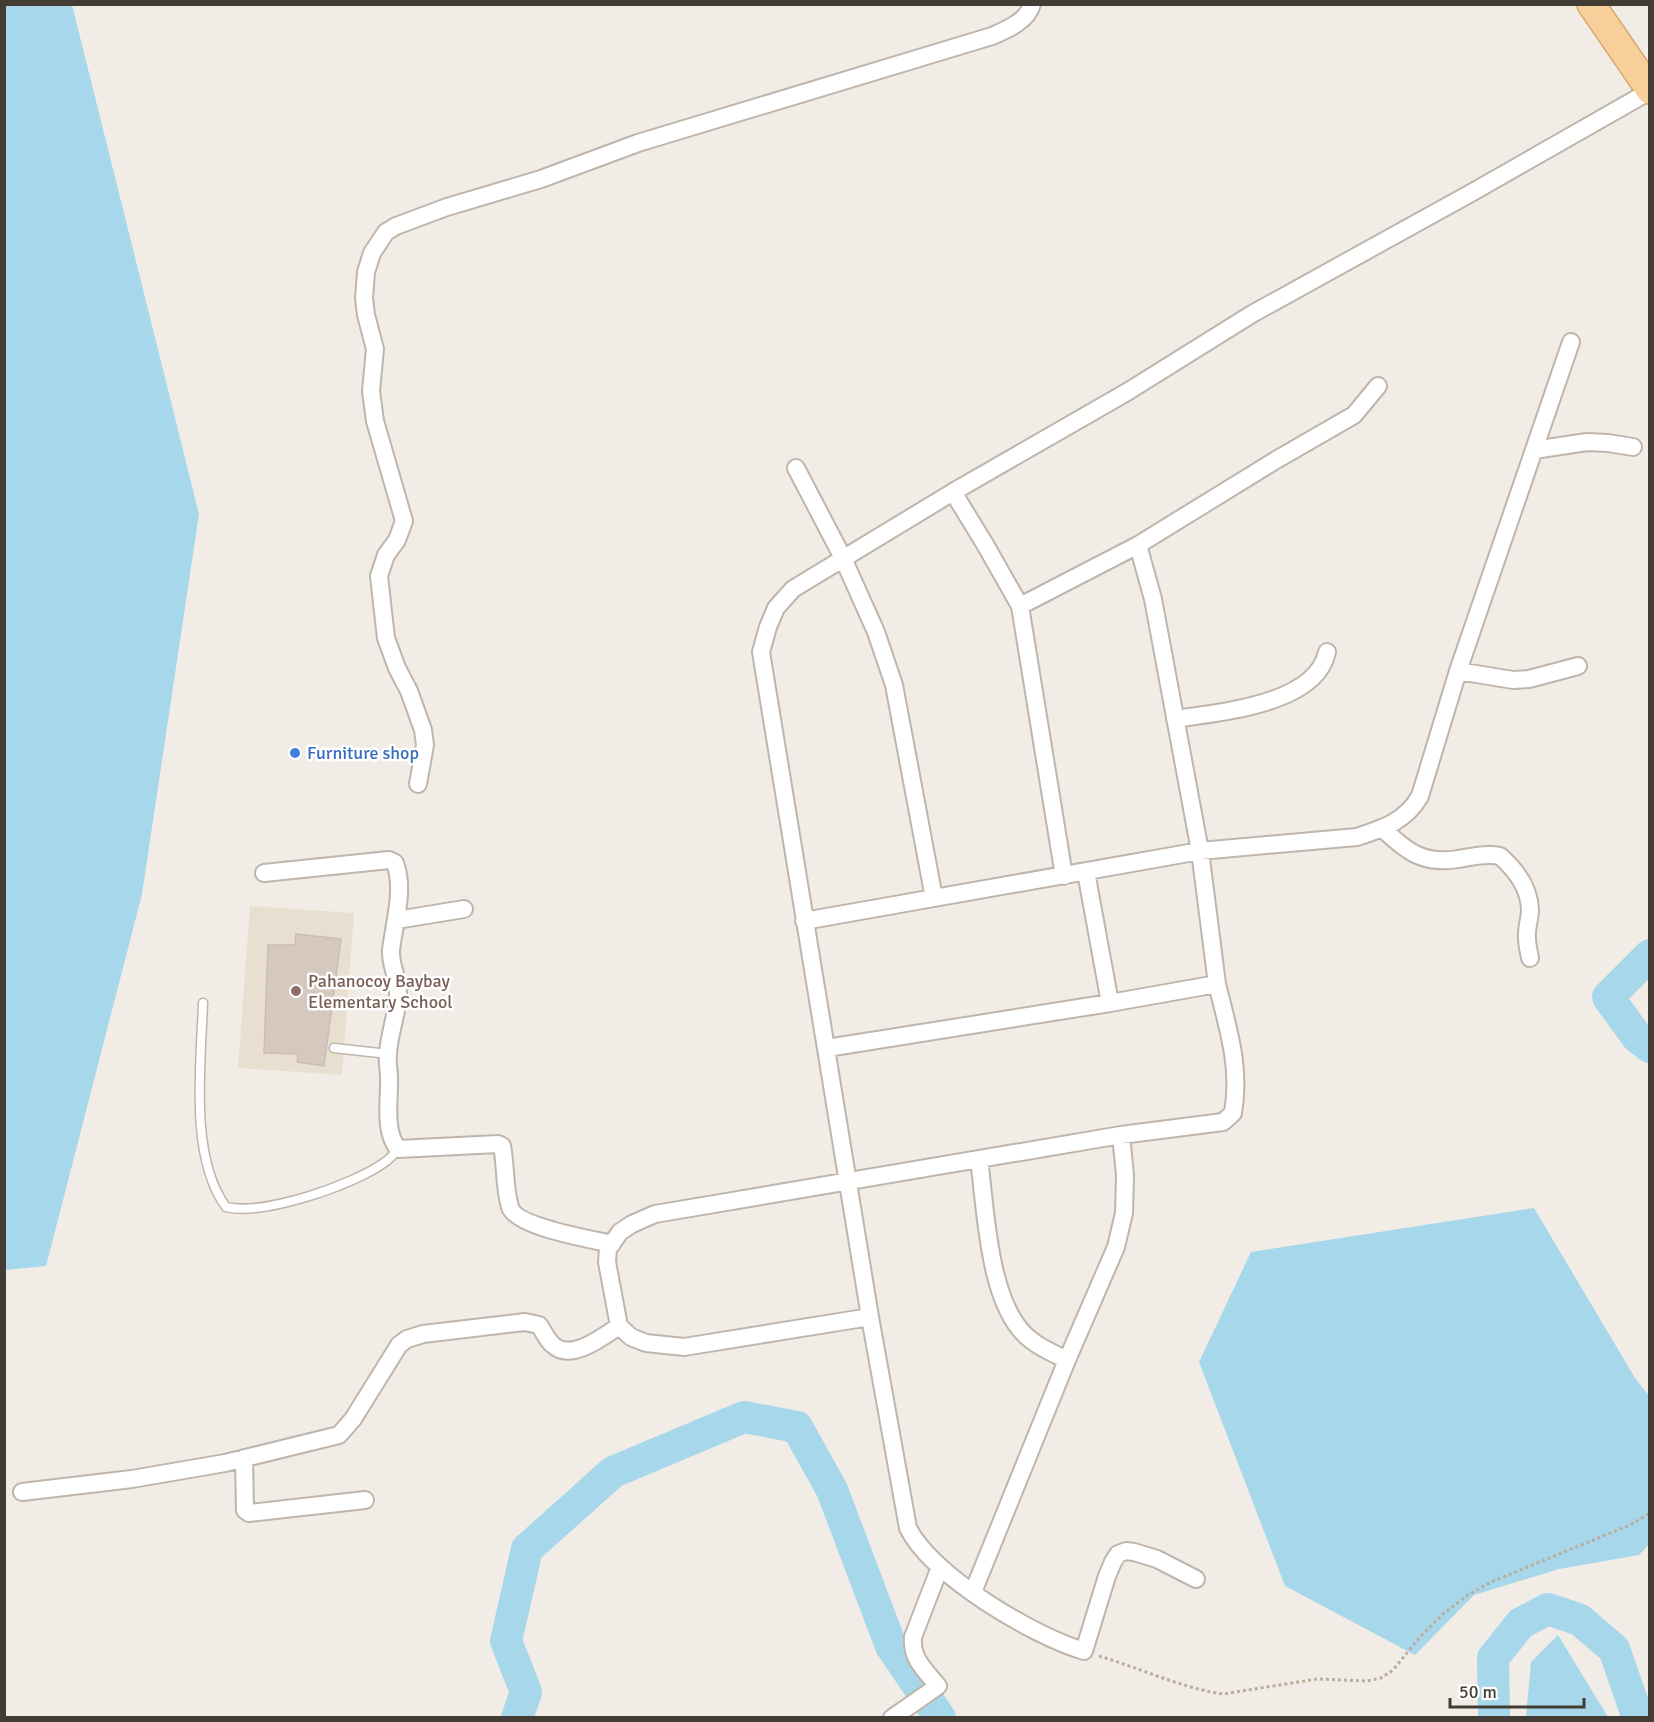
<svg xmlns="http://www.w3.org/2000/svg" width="1654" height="1722" font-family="Signika,sans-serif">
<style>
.education{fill:#e9dfd0}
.water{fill:#a6d7ea}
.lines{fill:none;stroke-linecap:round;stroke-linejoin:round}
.river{stroke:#a6d7ea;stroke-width:32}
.building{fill:#d5c9bf;stroke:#ccbdb0;stroke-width:1.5}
.lane-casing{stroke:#bfb5ac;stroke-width:11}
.street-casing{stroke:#bfb5ac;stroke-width:20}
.primary-casing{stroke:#d9a96b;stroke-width:30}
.path{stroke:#bcac9b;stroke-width:3;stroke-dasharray:3 3;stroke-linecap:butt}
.lane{stroke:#fff;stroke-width:8}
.street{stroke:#fff;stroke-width:16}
.primary{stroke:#f6cf9a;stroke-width:27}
.shop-dot{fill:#3f7fe0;stroke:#fff;stroke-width:2}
.education-dot{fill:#8d6e63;stroke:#fff;stroke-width:2}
.labels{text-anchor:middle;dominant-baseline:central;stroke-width:5;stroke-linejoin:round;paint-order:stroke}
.shop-label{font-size:18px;fill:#366cbe;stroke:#fff;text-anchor:start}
.education-label{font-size:18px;fill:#785e54;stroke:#fff;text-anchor:start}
</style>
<rect width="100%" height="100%" fill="#f1ece5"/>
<path class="education" d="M250,906L354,913L342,1075L238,1068Z"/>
<path class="water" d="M5,4L72,5L199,514L142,894L46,1266L5,1270Z
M1534,1208L1635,1378L1649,1396V1544L1639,1555L1559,1569L1474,1595L1415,1655L1285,1586L1199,1362L1251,1252Z
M1558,1635L1608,1717H1526L1531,1662Z"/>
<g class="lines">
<path class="river" d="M1650,955L1608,997L1637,1037L1650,1047
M517,1718L526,1692L506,1641L527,1549L613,1472L744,1417L797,1427L832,1490L891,1646L940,1718
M1494,1718L1493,1658L1521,1623L1548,1609L1580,1620L1614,1649L1638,1718"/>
</g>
<path class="building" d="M296,934L341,939L324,1066L297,1062L298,1054L264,1053L268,945H295Z"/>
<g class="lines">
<g class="lane-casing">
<path id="lane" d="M203,1003C201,1063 189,1157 226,1207C263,1216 354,1185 385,1162C390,1159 394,1154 398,1149
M334,1048L388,1054"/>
</g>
<g class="street-casing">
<path id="street" d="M1534,450L1587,442L1608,443L1633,447
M796,468L843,558L876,632L894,685L934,898
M953,492L986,546L1020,606L1064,876
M1138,545L1153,599L1200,851L1217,984
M1020,606L1138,545L1276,460L1354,415L1378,386
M1458,671L1513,680L1529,679L1578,666
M1175,719C1219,712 1316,705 1327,652
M418,784L425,745L423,730L409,691L397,668L386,638L379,576L386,555L397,540L404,521L375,421L371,391L375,349L366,315L364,298L366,272L372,253L386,232L396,226L447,207L541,179L638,143L992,36C1006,30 1028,21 1032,4
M1382,828C1406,851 1423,865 1458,859C1472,857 1486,853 1500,856C1516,870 1529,887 1530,909C1530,919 1526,929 1527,938C1527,945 1529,952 1530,958
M264,873L389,860L395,863C405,889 394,924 391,950C390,966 399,979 398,995C397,1015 389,1034 388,1054C387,1062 389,1070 389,1077C390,1100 383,1130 398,1149L498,1144L502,1146C506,1166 504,1187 510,1207C516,1227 591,1239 612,1244
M397,920L464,909
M804,921L1200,851L1357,837C1384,828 1406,821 1420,796L1458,671L1571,342
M827,1048L1110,1003L1086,872
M979,1159C986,1210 988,1308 1031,1340C1042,1349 1055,1354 1067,1360
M870,1317L684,1347L646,1343L631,1337L619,1326L607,1262L608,1249L620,1232L632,1224L655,1214L1121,1135L1223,1122L1233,1113C1241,1067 1228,1029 1217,984L1110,1003
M244,1458L245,1510L249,1513L365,1500
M22,1492L132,1479L225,1463L339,1435L353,1419L399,1345L407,1339L423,1334L525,1322L539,1325C544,1332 547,1340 553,1345C571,1362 604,1336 619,1326
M1196,1579L1157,1559L1134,1552L1126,1551L1118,1554L1113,1562L1107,1576L1084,1651C1033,1636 932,1576 908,1528L870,1317L761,652L768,627L776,608L793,589L953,492L1127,392L1252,314L1471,193L1650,91
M973,1592L1067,1360L1116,1247L1124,1213L1125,1175L1121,1135
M892,1718L938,1686C925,1670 911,1659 913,1637L940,1567"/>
</g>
<g class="primary-casing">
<path id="primary" d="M1591,4L1650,90"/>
</g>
<path class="path" d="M1099,1656C1140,1668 1181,1688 1223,1694L1317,1679L1367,1681L1381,1678L1393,1670L1420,1637L1444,1613L1468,1595L1491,1582L1630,1525L1650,1513"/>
<use href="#lane" class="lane"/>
<use href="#street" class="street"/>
<use href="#primary" class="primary"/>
</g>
<circle class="shop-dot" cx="295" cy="753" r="6"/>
<circle class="education-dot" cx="296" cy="991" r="6"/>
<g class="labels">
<g class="shop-label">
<text x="307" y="753">Furniture shop</text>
</g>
<g class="education-label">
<text x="308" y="981">Pahanocoy Baybay<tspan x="308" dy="21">Elementary School</tspan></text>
</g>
</g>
<rect width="1654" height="1722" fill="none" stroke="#433c35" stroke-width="12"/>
<path d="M1450 1698v9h134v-9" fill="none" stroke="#433c35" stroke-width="3"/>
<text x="1459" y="1698" font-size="18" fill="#433c35" stroke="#ffffff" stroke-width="4.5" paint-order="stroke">50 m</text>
</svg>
